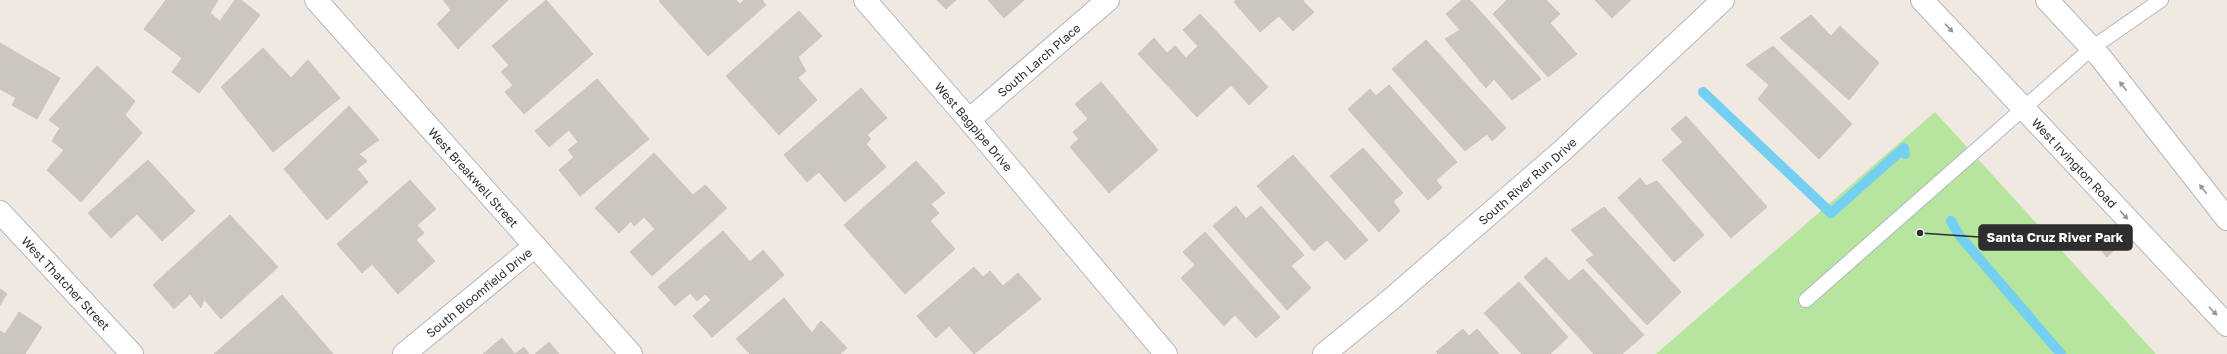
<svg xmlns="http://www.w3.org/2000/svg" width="2227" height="354" font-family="'Golos Text',sans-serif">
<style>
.green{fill:#b6e59e}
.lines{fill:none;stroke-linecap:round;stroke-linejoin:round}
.stream{stroke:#75cff0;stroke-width:10}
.building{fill:#cbc7bf;stroke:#cbc5ba}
.service-casing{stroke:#b4b7c1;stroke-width:16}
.minor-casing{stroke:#b4b7c1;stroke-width:24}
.secondary-casing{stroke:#b4b7c1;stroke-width:24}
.service{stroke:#fff;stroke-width:14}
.minor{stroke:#fff;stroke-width:22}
.secondary{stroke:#fff;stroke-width:22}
.oneway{fill:#969696}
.labels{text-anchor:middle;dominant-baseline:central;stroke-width:4;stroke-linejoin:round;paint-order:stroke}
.street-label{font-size:12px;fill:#2e2e2e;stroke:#fff}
.leader{fill:none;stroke:#2e2e2e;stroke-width:1.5}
.callout-dot{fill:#2e2e2e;stroke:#fff;stroke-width:1.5}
.callout{fill:#2e2e2e;stroke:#2e2e2e;stroke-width:1.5}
.callout-label{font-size:13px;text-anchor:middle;font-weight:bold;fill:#fff}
</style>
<rect width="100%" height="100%" fill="#efe9e1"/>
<path class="green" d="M1935,112L2156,354H1656Z"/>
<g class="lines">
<path class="stream" d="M1703,92L1831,213L1904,148L1905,154
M1951,221L1959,235L2061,354"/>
</g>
<path class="building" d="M166,0H218L210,13L220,21L235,0H241L260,15L199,93L172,72L182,58L144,29Z
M445,0H508L458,49L437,24L451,10L444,1Z
M546,0L593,54L524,114L505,92L513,85L501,72L509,65L492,46Z
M661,0H736L740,4L744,0H762L766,5L708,56L659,1Z
M937,0H956L946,9Z
M988,0H1024L1004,18Z
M1236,0H1304L1303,1L1314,12L1293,31L1279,16L1260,32L1234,2Z
M1462,0H1470L1541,79L1512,100L1494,79L1486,88L1445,39L1460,30L1446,14Z
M1507,0H1546L1560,14L1550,23L1577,54L1548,77L1493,14Z
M1595,0H1631L1612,18Z
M799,11L822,36L798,57L806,71L798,78L817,100L779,135L726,76Z
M1200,14L1268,87L1249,105L1231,85L1197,117L1138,54L1154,38L1167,53L1175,46L1186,58L1198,46L1183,30Z
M1811,15L1831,36L1840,26L1879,63L1849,100L1780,38Z
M1426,40L1506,128L1492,141L1487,134L1465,151L1392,69Z
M0,43L60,78L37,119L12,105L16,98L0,89Z
M1773,46L1852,124L1819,159L1758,99L1769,85L1746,65Z
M263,48L291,78L308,60L340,98L273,152L221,87Z
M97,66L135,101L125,115L142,133L81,202L47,170L64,150L52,141L60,128L49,120Z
M597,79L649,139L580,196L559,170L574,157L568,150L578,142L569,130L549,147L535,131Z
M1101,82L1158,150L1109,193L1070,147L1079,139L1073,132L1088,119L1075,104Z
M1389,85L1457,162L1436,180L1442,188L1428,200L1348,109L1370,89L1376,96Z
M861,88L887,118L867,135L871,139L866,144L886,167L845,202L819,172L807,182L784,155Z
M349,106L379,140L359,154L367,161L357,169L368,182L327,220L284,169Z
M1686,116L1767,207L1731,238L1662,160L1683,142L1671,129Z
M1363,148L1403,193L1393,201L1400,211L1379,232L1330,176Z
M654,153L693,195L705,185L727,208L652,276L630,252L655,229L644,217L634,226L631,221L619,233L595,208Z
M1293,155L1368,240L1345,260L1327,240L1314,251L1257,186Z
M148,160L195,211L162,241L137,214L111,238L88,213Z
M916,161L945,193L931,204L939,213L930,221L955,249L905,294L844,225Z
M1640,178L1646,186L1657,181L1704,235L1674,262L1618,198Z
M410,180L436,209L417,225L424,233L416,240L435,261L398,294L372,264L362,273L337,244Z
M1236,206L1246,219L1261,206L1304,255L1291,266L1311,288L1287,310L1213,226Z
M1604,207L1681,292L1647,325L1586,260L1594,255L1571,230Z
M230,215L278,267L221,319L204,299L201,308L190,294L174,309L153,285Z
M723,231L750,262L763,250L784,275L712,337L693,316L711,300L705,294L697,301L690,293L675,306L658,287Z
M1205,232L1280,317L1256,338L1235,315L1224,326L1181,278L1195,265L1183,252Z
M2101,234L2114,250L2107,257L2093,241Z
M1546,257L1569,281L1583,269L1644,335L1622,354H1594L1524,277Z
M974,267L983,277L990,271L1003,286L1018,273L1041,299L974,354L949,326L936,338L917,316Z
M1519,282L1568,337L1550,354H1522L1484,313Z
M0,289L7,294L0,305Z
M282,295L333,354H214Z
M784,298L812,333L821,321L847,348L840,354H750L736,339Z
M19,312L42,327L25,354H0V331L5,334Z
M1463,329L1469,336L1477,329L1499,354H1438L1436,352Z
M502,338L515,354L524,347L529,354H483Z
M549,342L559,354H535Z"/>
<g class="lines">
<g class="service-casing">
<path id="service" d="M1806,300L2092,48L2161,0"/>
</g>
<g class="minor-casing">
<g id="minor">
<path id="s1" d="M316,0L631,354"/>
<path id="s2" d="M865,0L969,120L1166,354"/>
<path id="s3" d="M969,120L1108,0"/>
<path id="s4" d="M0,212L132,354"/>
<path id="s5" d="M404,354L535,246"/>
<path id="s6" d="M1324,354L1389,301L1563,150L1723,0"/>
</g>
</g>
<g class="secondary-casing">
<g id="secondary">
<path id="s7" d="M1922,0L2227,325"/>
<path d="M2047,0L2101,58L2227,219"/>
</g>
</g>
<use href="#service" class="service"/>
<use href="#minor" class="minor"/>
<use href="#secondary" class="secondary"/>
</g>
<defs><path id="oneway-solid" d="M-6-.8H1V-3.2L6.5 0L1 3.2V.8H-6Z"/></defs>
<g class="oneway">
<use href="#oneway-solid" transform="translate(1949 28) rotate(47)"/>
<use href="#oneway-solid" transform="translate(2123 86) rotate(-128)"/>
<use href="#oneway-solid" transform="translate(2203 189) rotate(-128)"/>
<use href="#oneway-solid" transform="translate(2124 215) rotate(47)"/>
<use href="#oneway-solid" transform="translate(2213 311) rotate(46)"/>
</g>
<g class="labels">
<g class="street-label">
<text stroke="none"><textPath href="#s3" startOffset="92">South Larch Place</textPath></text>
<text stroke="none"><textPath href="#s2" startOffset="167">West Bagpipe Drive</textPath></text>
<text stroke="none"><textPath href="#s7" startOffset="223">West Irvington Road</textPath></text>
<text stroke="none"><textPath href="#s1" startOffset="237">West Breakwell Street</textPath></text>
<text stroke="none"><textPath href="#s6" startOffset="267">South River Run Drive</textPath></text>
<text stroke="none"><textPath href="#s4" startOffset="97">West Thatcher Street</textPath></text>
<text stroke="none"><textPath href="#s5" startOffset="97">South Bloomfield Drive</textPath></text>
</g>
</g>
<path class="leader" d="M1920 233L1979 237"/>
<circle class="callout-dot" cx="1920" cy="233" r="4"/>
<rect class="callout" x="1979" y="225" width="153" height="25" rx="4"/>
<g class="callout-label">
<text x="2055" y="242">Santa Cruz River Park</text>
</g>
</svg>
